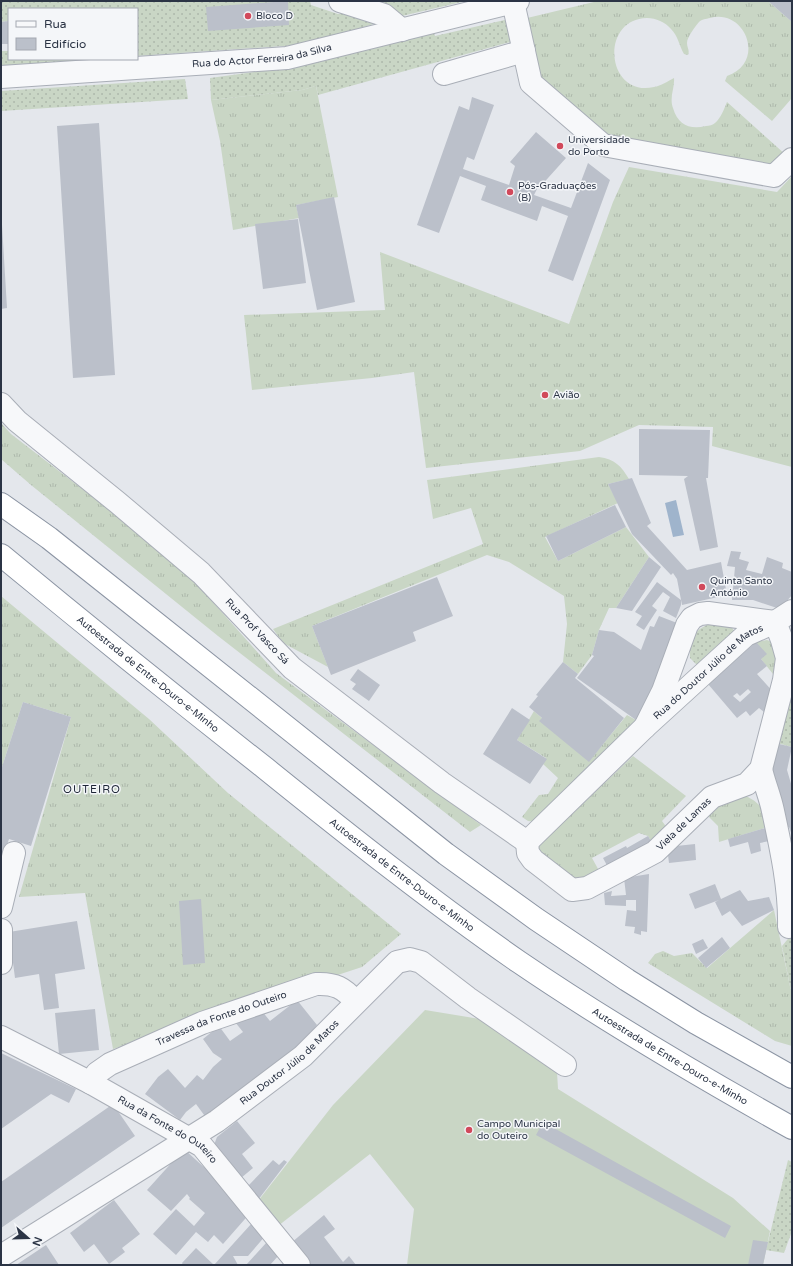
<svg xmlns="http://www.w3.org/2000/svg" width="793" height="1266" font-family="'Varela Round',sans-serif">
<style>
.grass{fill:url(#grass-tufts)}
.garden{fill:url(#garden-dots)}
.pitch{fill:#c9d6c5}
.water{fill:#9fb4cc}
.building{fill:#bbc0ca;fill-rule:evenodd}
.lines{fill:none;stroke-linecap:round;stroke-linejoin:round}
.minor-casing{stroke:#a9aeb7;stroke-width:24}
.highway-casing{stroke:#8b94a3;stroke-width:24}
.minor{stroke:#f7f8fa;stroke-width:22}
.highway{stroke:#fff;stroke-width:22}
.poi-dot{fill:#d1495b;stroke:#f4f6f9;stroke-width:1.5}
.labels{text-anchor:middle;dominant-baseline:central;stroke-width:3;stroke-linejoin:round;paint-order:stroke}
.poi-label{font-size:10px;fill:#2b3445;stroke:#f4f6f9;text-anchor:start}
.street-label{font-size:10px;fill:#2b3445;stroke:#f4f6f9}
.neighbourhood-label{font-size:11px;letter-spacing:1px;fill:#1d2536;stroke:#f4f6f9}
</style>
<defs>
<pattern id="grass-tufts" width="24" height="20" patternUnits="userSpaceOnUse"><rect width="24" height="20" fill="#c9d6c5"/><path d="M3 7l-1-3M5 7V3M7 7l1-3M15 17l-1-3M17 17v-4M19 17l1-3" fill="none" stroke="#adb8ab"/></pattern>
<pattern id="garden-dots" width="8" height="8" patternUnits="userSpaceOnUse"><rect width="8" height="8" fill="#c9d6c5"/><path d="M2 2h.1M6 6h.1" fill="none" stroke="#adb8ab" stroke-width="1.8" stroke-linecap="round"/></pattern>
</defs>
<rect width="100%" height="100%" fill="#e4e7ec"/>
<path class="grass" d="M598,1H768L792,22V98L772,121L725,81L727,76C767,62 745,8 710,18C706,19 702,19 699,22C695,27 687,37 687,43C687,48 690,50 688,55L684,54C679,45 678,36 671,29C665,22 656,18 647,18C599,19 606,98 654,87C661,86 668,81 674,78C675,88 669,97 673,108C678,125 690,130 706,126C709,126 713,125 715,123C721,118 724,109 727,102L786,155L773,171L602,135L538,79L523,19Z
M316,86L338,197L296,205L299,218L233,230L220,141L211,100L302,90Z
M629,167L777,192L792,176V467L712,446L713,427L639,425L580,451L426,468L414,372L372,378L252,390L244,315L385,310L380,252L569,324L613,202Z
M1,423L11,434L120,518L194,581L276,673L481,825L470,832L218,636L31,485L1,459Z
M599,457C615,459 621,466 629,479L608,484L618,503L545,537L558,561L626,527L649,557L616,608H609L599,630L592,655L578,674L563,662L567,624L564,596L509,562L487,555L312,626L328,667L283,643L273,629L483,544L471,508L433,519L427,480Z
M1,596L149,719L228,793L401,934L362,967L113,1049L85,893L19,897L71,717L23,702L1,770Z
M767,640L777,644V679L761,659L756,642Z
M534,711L589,761L627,715L636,720L536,822L528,821L522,817L539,795L548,794L558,778L543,764L546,758L517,740Z
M633,756L686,796L662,821L670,832L654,846L648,836L639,833L592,858L602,876L580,886L535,849Z
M744,795C761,803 765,810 768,827L719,842L718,826L706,814L715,806Z
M774,910L792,996V1046L775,1041L648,963L655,954L663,951L674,956L692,953L707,968Z"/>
<path class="garden" d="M1,1H310L311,5L338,14H340L337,1H466L389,19L335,36L298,45L137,56V9H9V21L1,22Z
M509,19L514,41L318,95L316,86L302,90L211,100L210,78L307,65L434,33L435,36Z
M1,51H9V59H102L1,68Z
M185,79L188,99L1,111V91Z
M715,623L731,626L734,631L697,665L690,658C690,639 694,627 715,623Z
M792,660V747L777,743Z
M792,934V996L782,946Z
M788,1160L792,1162V1231L784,1253L766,1250Z"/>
<path class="pitch" d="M425,1010L486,1020L557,1072L558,1089L733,1198L770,1231L763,1265H407L414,1209L370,1154L278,1226L258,1201L333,1105Z"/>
<path class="water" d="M676,500L684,535L673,537L665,503Z"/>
<path class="building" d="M288,1L289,25L208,31L206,7Z
M768,1H792V22Z
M9,21V44H1V22Z
M472,97L494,105L474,160L467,157L463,169L509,185L515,166L510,162L536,132L566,158L539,188L538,187L534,195L571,208L588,163L610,180L573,281L548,271L568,216L542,206L537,221L481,200L486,186L460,176L439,233L417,225L459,106L469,110Z
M99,123L115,375L73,378L57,126Z
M334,197L355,302L317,310L296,205Z
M1,208L7,308L1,309Z
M298,219L306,283L263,289L255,224Z
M639,429L710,430L708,478H706L718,547L700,551L684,479L688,476L639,475Z
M632,478L651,523L647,526L687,570L721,562L727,595L682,605L677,579L673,573L671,575L632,534L608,484Z
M615,505L626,527L558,561L546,536Z
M731,551L741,552L739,559L749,562L746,570L762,574L767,557L783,563L782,568L792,572V595L780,609L753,600H732L735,567L727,566Z
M649,557L661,567L632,611L616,608Z
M437,577L453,616L413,632L416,641L331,675L312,626Z
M657,582L681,600V605L676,618L663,611L670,597L663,592L652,606L657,610L644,630L636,625L642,616L635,612Z
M659,616L677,623L649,697L636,720L577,678L594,656L592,655L599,630L614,632L641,650L650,626L654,627Z
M756,642L767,654L761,659L767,666L757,674L775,694L770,717L759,708L750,716L746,711L737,718L708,684ZM748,689L751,692L740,702L733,696L737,693L740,696Z
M563,662L578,674L575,678L624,718L589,762L539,721L542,718L529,707L538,696L536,695Z
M358,669L380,685L369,701L352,689L356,684L350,680Z
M23,702L71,717L31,846L9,839L3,857L1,856V770Z
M512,708L530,720L517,740L547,759L530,784L483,754Z
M775,743L792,747L787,770L792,787V835L789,827L785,828L770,772Z
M772,826L774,840L760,843L761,851L751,854L748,842L730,847L728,839Z
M648,836L654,846L610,871L603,858L626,846L627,848Z
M695,844L696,860L669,863L667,847Z
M649,874L647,932L641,931V935L634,933L635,927L625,926L627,910L636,911V900H626V906L605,905L604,893L612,891L611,896L626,895L624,878Z
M715,884L721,899L740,890L748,901L769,897L774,910L742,926L730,911L722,916L715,902L719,900L695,909L689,894Z
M201,899L205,963L183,965L179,901Z
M77,921L85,969L55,974L59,1008L44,1010L39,974L15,978L9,932Z
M722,937L730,948L706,968L698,958Z
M703,939L708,948L696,954L692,944Z
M297,1000L317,1025L301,1045L207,1119L196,1104L186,1112L180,1120L145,1094L158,1077L168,1069L185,1088L197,1075L203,1080L213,1067L222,1059L213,1053L203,1039L219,1026L230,1041L243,1032L235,1022L257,1005L270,1021Z
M95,1009L99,1050L59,1054L55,1013Z
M1,1053L76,1089L69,1103L51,1094L1,1129Z
M113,1104L135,1136L1,1228V1182Z
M237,1121L255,1143L242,1154L253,1168L241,1178L214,1145L217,1137Z
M543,1122L731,1226L725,1238L536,1135Z
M184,1149L252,1211L223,1244L214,1235L208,1242L196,1232L176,1255L153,1234L176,1209L194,1226L205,1213L189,1199L190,1198L187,1194L171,1211L147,1190Z
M273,1160L279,1165L284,1160L287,1162L258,1200L248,1186Z
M114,1200L140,1234L122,1248L125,1252L109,1264L94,1244L84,1252L70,1233Z
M324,1215L335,1229L324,1237L343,1262L349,1256L356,1265H309L291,1243Z
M252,1223L266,1235L248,1256H233L238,1265H183L182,1263L196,1248L214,1265Z
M753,1240L768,1242L763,1265H748Z
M266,1243L279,1255L270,1265H246Z
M46,1245L59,1265H16Z"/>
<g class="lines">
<g class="minor-casing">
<g id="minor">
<path d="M340,1L384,15L402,30"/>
<path d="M513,2L531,83L603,145L774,176L792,159"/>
<path d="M444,74L524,51"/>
<path id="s1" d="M1,77L287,58L518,1"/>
<path id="s2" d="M1,404L17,421L117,502L201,573L292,668L442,783L527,842"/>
<path d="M761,769C764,783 770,796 773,811C781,848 790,889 789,927"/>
<path id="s3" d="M527,842L528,853L533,860L572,890L587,888L655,852L712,797L747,784L761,769L784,680L787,658L782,640L775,622L708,613L700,614L692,618L687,625L663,691L645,727"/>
<path id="s4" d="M527,842L645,727L746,635L775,622L792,611"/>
<path d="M1,907L14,853"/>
<path d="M1,930V963"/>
<path id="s5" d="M1,1037L91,1083L202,1146L299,1265"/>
<path id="s6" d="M91,1083L97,1073L110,1064L202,1023L316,984C335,983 344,988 356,1002"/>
<path id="s7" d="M1,1256L217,1121L303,1056L397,962L410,959L421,962L468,998L565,1065"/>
</g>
</g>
<g class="highway-casing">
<g id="highway">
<path d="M1,504L49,538L446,854L536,919L627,980L696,1023L792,1077"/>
<path id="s8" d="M1,555C88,627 176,698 265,768C348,835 431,901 519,962C607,1022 699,1076 792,1128"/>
</g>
</g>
<use href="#minor" class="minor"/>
<use href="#highway" class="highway"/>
</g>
<g class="poi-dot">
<circle cx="248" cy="16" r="4"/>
<circle cx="560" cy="146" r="4"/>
<circle cx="510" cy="192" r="4"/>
<circle cx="545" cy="395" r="4"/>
<circle cx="702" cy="587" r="4"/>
<circle cx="469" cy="1130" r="4"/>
</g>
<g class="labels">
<g class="poi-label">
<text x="256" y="16">Bloco D</text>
<text x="568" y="140">Universidade<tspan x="568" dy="12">do Porto</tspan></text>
<text x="518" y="186">Pós-Graduações<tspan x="518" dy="12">(B)</tspan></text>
<text x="553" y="395">Avião</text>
<text x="710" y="581">Quinta Santo<tspan x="710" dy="12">António</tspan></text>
<text x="477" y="1124">Campo Municipal<tspan x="477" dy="12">do Outeiro</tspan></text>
</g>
<g class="street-label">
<text stroke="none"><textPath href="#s1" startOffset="262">Rua do Actor Ferreira da Silva</textPath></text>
<text stroke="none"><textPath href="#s2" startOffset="343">Rua Prof Vasco Sá</textPath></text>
<text stroke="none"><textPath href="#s8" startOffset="189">Autoestrada de Entre-Douro-e-Minho</textPath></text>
<text stroke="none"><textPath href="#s4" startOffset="249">Rua do Doutor Júlio de Matos</textPath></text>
<text stroke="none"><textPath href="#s3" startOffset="201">Viela de Lamas</textPath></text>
<text stroke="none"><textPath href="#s8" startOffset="513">Autoestrada de Entre-Douro-e-Minho</textPath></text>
<text stroke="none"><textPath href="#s6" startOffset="148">Travessa da Fonte do Outeiro</textPath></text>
<text stroke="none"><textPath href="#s8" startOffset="837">Autoestrada de Entre-Douro-e-Minho</textPath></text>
<text stroke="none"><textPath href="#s7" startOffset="348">Rua Doutor Júlio de Matos</textPath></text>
<text stroke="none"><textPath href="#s5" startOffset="191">Rua da Fonte do Outeiro</textPath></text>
</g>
<g class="neighbourhood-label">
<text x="92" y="789">OUTEIRO</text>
</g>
</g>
<rect width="793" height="1266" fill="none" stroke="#2b3445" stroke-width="4"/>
<rect x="8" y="8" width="130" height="52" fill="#f4f6f9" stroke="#a4a8b1"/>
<rect x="16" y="21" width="20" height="6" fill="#f7f8fa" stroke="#a4a8b1"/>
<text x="44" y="28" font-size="12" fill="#2b3445">Rua</text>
<rect x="16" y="38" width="20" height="12" fill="#bbc0ca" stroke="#a4a8b1"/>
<text x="44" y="48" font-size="12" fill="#2b3445">Edifício</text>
<g transform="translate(28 1238) rotate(110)" stroke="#f4f6f9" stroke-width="3" paint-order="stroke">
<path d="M0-3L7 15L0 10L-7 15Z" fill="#2b3445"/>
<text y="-6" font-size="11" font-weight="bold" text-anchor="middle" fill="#2b3445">N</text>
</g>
</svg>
